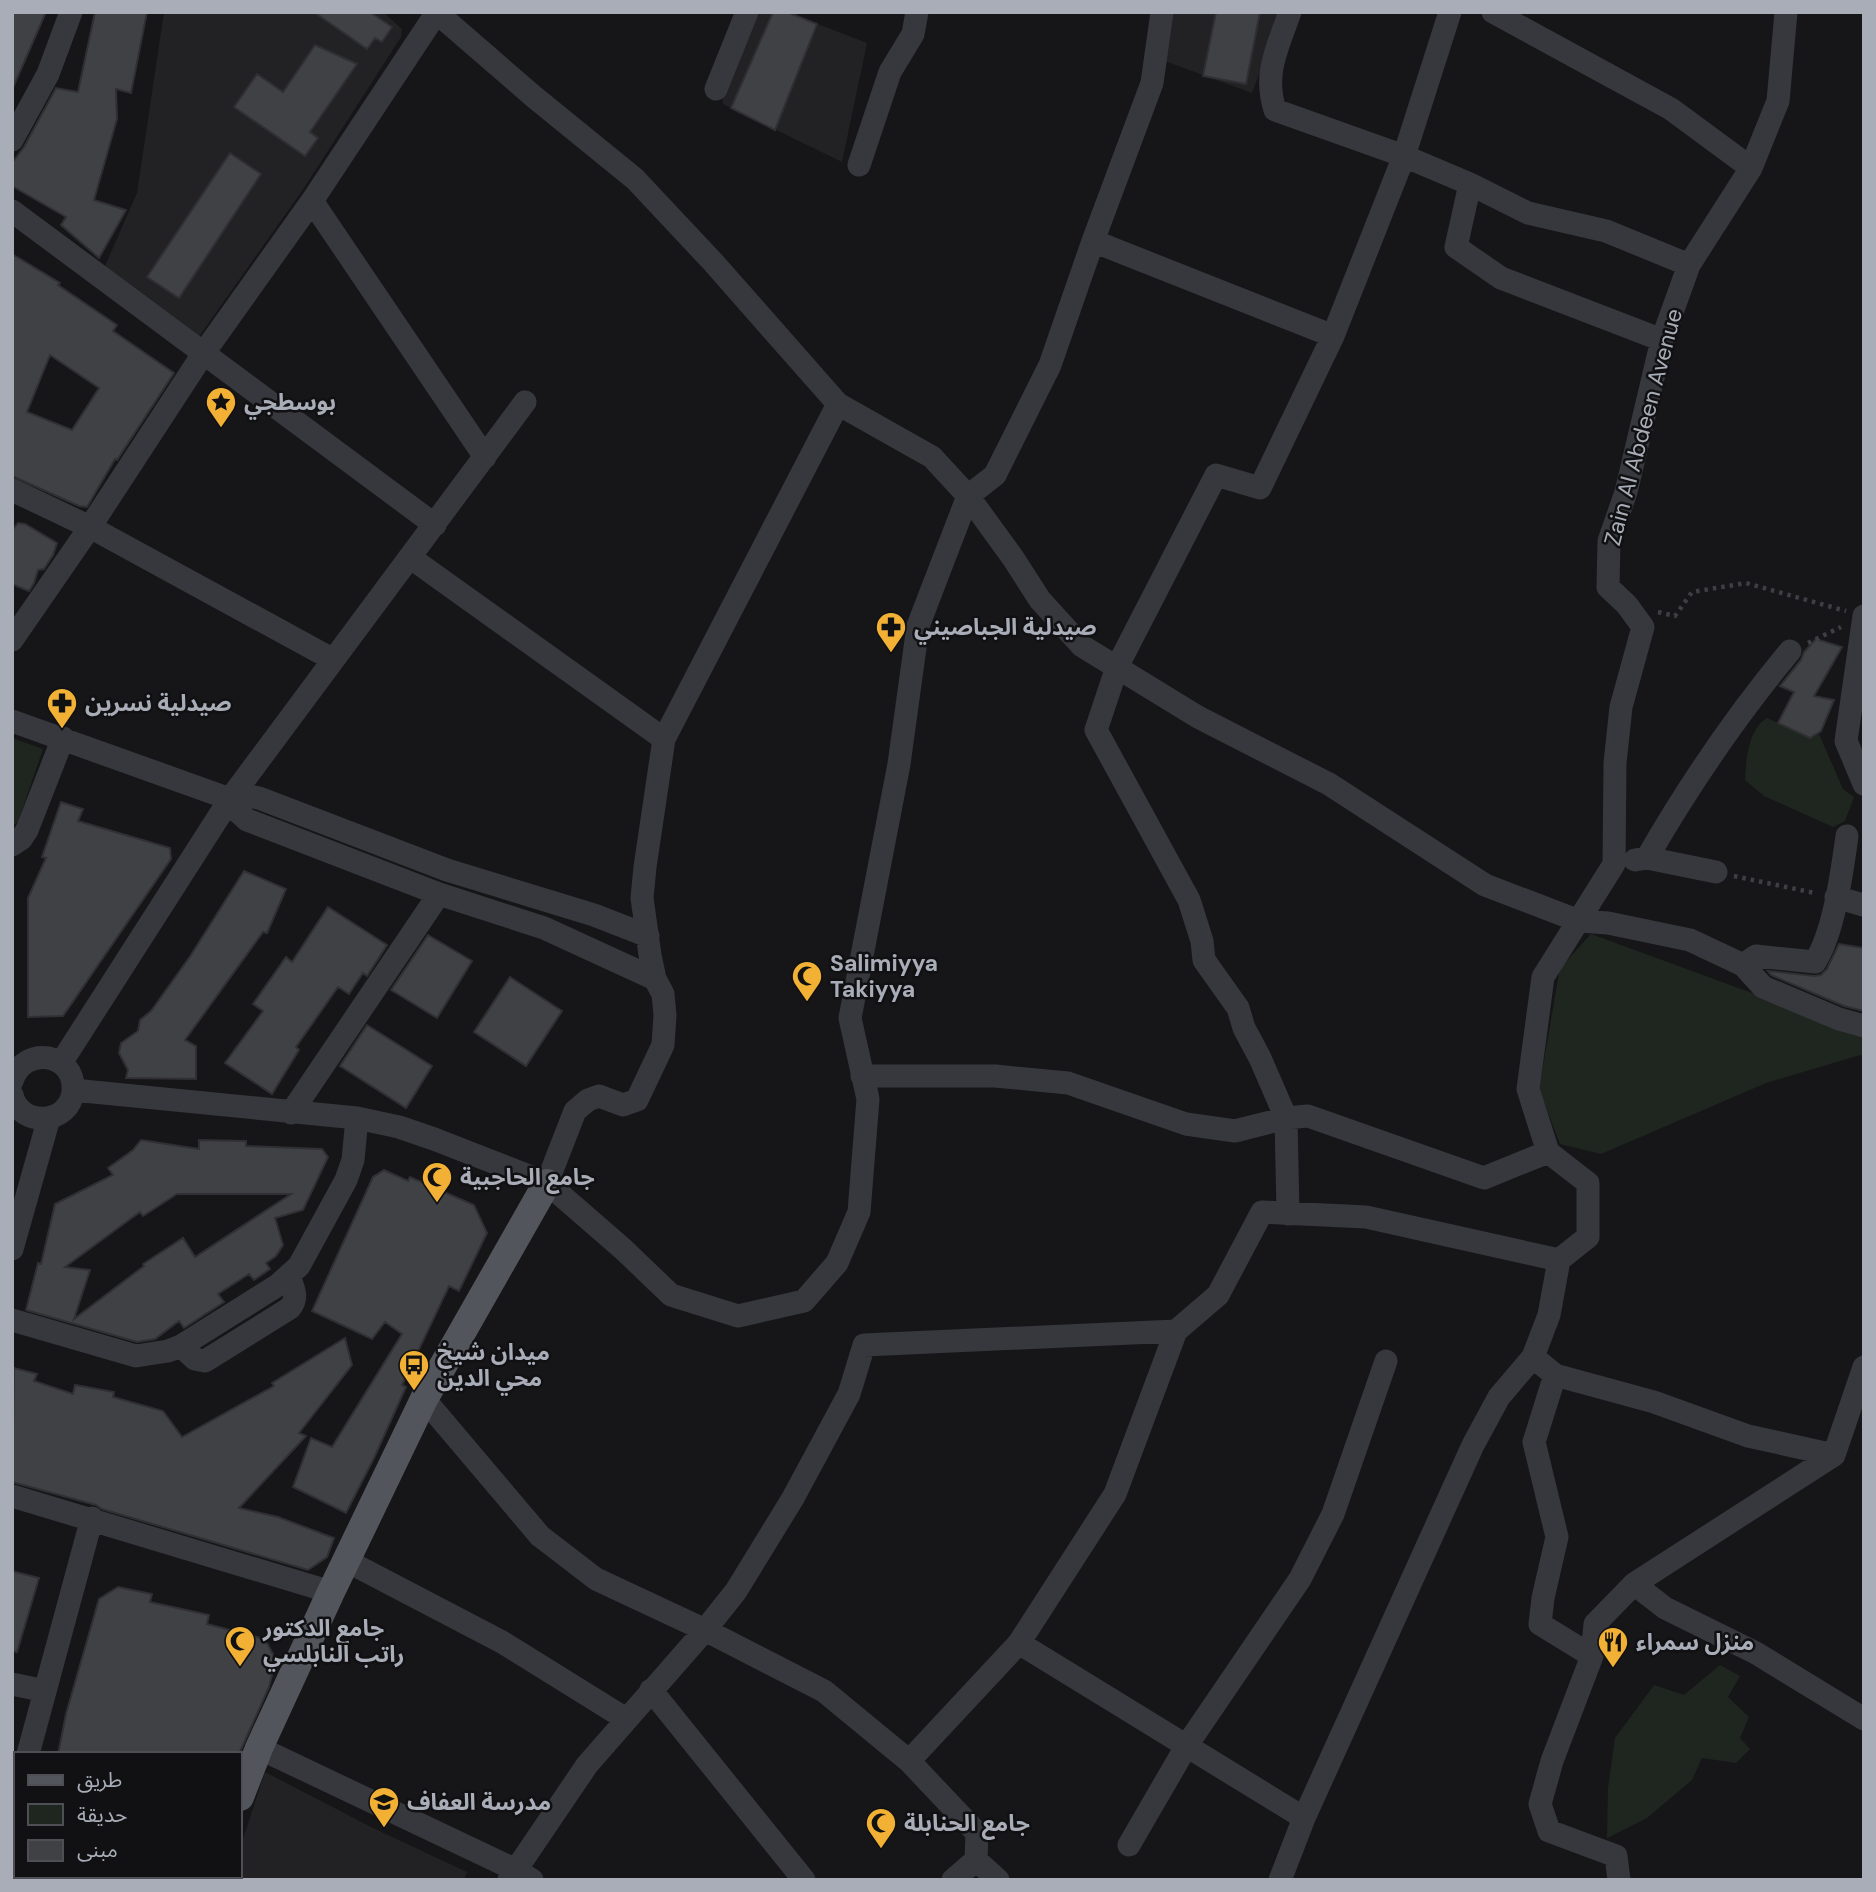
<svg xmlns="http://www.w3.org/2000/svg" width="1876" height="1892" font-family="'DM Sans','Noto Sans Arabic',sans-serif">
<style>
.built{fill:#222225}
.green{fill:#1e261f}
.building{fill:#404145;stroke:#303034;stroke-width:2;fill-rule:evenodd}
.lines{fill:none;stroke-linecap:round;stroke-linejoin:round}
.path{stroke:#3d3f44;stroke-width:4.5;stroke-dasharray:3.5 5;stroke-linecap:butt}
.minor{stroke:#37383d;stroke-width:23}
.major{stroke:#53555c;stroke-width:28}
.labels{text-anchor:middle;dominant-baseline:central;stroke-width:5;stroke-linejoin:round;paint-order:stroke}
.poi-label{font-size:23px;font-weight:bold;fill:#a8adb8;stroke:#111113;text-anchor:start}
.street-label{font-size:23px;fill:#a8adb8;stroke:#111113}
</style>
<rect width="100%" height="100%" fill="#161618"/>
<path class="built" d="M164,12H383L402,29L401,37L304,188L198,338L105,266L137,193Z
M754,12H787L867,43L842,162L723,104L721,85Z
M1166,12H1282L1252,93L1162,60Z
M265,1772L373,1828L467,1872L464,1880H231L232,1876H240V1848Z"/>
<path class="green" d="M1767,718L1810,738L1819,734L1843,789L1854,797L1845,821L1833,827L1764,796L1745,780C1746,762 1748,729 1767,718Z
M12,738L43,749L18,822L12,826Z
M1591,934L1864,1034V1057L1860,1055L1766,1083L1601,1154L1560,1144L1539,1089L1560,968Z
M1720,1665L1740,1676L1728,1697L1749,1717L1740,1738L1750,1749L1736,1763L1702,1758L1692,1780L1647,1818L1607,1838L1608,1788L1615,1738L1654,1685L1684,1695Z"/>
<path class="building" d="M12,12H46L12,90Z
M95,12H147L131,93L116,89L117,119L94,200L126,210L99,258L61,225L66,217L12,186V163L24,147L56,88L78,92Z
M314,12H370L392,27L382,42L375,38L367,49Z
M773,12H787L817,24L775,130L731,108Z
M1216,12H1260L1246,84L1203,76Z
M315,45L357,64L310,132L318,138L305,156L234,107L257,74L283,92Z
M230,153L261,174L179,298L147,277Z
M12,254L60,283L58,285L117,325L113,331L174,373L117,460L115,459L87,507L79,506L12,476ZM50,355L99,388L72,430L27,412Z
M18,523L25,524L57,543L53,555L44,569L38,570L34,583L29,591L12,584V530Z
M1816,639L1842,647L1814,696L1834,700L1821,731L1810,738L1778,723L1794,692L1780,686L1801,660L1804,652Z
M61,802L83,809L78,821L170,848L171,859L63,1016L28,1017V898L46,858L42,857Z
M244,871L286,889L267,933L263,932L185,1040L196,1046V1079L126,1078L128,1070L119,1053L121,1043L138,1031L140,1020L151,1011L191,955Z
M328,907L387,945L367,976L363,973L349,994L338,987L296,1047L299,1050L272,1094L225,1063L263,1011L253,1004L286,957L292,962Z
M428,935L472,961L437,1018L391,990Z
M1839,944L1864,948V1011L1844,1006L1771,975L1768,971L1814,976L1821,975L1827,969Z
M510,977L562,1011L526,1066L474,1032Z
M367,1025L432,1066L406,1108L340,1066Z
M141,1140L199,1149V1140L246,1141V1146L322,1149L328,1157L303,1210L275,1218L283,1245L276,1256L266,1263L270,1269L254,1280L249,1274L218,1294L224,1302L184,1328L179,1321L155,1339L137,1342L26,1310L38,1263L41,1264L55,1204L113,1175L108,1168L133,1150ZM177,1194H291L195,1257L183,1238L143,1264L144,1266L74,1319L90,1270L65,1267L140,1212L143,1216Z
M384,1170L408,1181L410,1177L474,1205L487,1233L459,1291L449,1286L402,1385L406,1387L374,1458L346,1513L293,1487L311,1438L332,1447L402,1334L385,1322L372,1339L312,1311L373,1177Z
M345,1338L352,1365L299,1433L306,1436L239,1508L278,1517L334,1538L327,1557L308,1570L102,1509L96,1505L12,1482L14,1368L37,1374L34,1381L73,1394L75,1385L114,1392L113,1397L163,1411L182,1437L274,1386L272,1383Z
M12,1571L39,1578L17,1652L12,1651Z
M118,1587L152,1594L150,1602L209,1615L207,1624L265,1639L275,1658L276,1669L273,1671L269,1687L239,1754H58L66,1714L99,1599Z"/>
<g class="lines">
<path class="path" d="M1658,612L1675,616L1692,592L1746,583L1846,611
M1808,643L1841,627
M1734,876L1815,893"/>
<path class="minor" d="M436,12L533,96L635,179L712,261L838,404L932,457L968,496L1013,558L1040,600L1082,646L1198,717L1329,784L1485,885L1579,921L1608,923L1690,940L1743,965L1763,987L1839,1019L1864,1026
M1290,12C1278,47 1263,73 1275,110L1404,156L1470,184L1456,247L1501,278L1662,340
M1493,12L1671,109L1751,168
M716,89L747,12
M12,140L48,74L71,12
M859,165L890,72L913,34L917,12
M1470,184L1528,213L1606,231L1689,265
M312,201L485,457
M12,211L435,525
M1093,241L1333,336
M12,490L90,527L332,659
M411,558L664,739
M1864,616L1846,741L1864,784
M12,640L90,527L203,354L312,201L437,12
M12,721L230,799L249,796L259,798L447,870L594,915L648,936
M230,799L234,808L247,820L439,894L544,928L655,979
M12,845L21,839L27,830L63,738
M1647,858C1689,785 1736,716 1790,651
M1635,860L1647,858L1716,872
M1836,897L1863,905
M1743,965L1756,956L1815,962C1834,932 1842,872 1847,836
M61,1063L230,799L525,402
M862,1076H995L1068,1083L1186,1124L1235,1131L1286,1118L1308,1116L1484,1178L1548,1152
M12,1081C24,1044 76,1053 73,1091C70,1125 20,1128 12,1095
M73,1090L357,1118L399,1127L434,1139L547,1183L623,1249L671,1295L738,1316L804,1301L837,1263L859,1212L868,1099L850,1018L899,764L918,626L968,496L995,475L1050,365L1093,241L1152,83L1162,12
M291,1113L439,894
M547,1183L575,1111L588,1100L599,1096L623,1105L637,1100L663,1045L665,1015L663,994L655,979L650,955L642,898L645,867L664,739L838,404
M1288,1214L1286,1118L1260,1058L1244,1028L1238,1008L1204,960L1202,941L1189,900L1096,730L1117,667L1216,475L1260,488L1333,336L1404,156L1450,12
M12,1249L49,1118
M1559,1260L1588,1237V1183L1548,1152L1528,1089L1543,977L1614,864L1615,763L1621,707L1643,627L1627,605L1608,587L1609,541L1626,492L1662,340L1689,265L1751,168L1778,101L1786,12
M12,1320L136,1356L168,1351L181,1346L278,1285L299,1266L346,1180L353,1160L357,1118
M181,1346L195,1359L205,1361L290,1308C299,1297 293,1288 289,1276
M1533,1357L1555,1375L1654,1402L1748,1436L1834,1455
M1555,1375L1534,1442L1557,1537L1543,1598L1540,1624L1592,1656
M424,1399L540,1536L596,1579L705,1630L824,1691L909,1761L977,1833L976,1860L998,1880
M12,1496L331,1592
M347,1561L502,1642L626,1719
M1634,1584L1665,1608L1756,1653L1864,1719
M1019,1643L1304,1818
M12,1684L45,1691
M651,1690L804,1880
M259,1748L516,1870L532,1880
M28,1754L92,1518
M909,1761L1019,1643L1115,1494L1176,1331
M12,1810L16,1797
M1129,1845L1187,1745L1300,1579L1333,1514L1386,1361
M509,1880L587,1765L705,1630L736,1591L793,1498L849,1394L864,1345L1176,1331L1218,1295L1262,1212L1366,1217L1559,1260
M953,1880L976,1860
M1280,1880L1304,1818L1473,1445L1499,1397L1533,1357L1549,1315L1559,1260
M1619,1880L1616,1856L1549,1831L1540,1804L1552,1761L1592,1656L1595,1624L1634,1584L1834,1455L1864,1367"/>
<path class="major" d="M240,1797L259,1748L331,1592L424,1399L547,1183
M213,1880L214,1876"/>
</g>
<defs>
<g id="sight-pin" transform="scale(1.575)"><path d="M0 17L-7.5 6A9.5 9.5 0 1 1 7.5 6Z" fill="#f2b134" stroke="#111113"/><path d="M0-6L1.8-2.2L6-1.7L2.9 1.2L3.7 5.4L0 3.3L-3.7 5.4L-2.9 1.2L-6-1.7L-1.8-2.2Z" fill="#111"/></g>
<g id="pharmacy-pin" transform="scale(1.575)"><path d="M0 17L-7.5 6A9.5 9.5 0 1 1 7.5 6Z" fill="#f2b134" stroke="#111113"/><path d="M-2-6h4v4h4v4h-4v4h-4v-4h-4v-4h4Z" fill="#111"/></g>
<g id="mosque-pin" transform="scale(1.575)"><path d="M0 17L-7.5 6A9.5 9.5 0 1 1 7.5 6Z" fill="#f2b134" stroke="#111113"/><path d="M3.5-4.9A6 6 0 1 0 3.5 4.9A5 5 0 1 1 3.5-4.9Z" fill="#111"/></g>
<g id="bus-pin" transform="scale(1.575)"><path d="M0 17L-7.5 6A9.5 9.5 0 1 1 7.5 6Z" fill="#f2b134" stroke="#111113"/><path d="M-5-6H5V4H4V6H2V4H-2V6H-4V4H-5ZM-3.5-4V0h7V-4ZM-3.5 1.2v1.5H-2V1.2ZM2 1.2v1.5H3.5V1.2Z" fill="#111"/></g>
<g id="restaurant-pin" transform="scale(1.575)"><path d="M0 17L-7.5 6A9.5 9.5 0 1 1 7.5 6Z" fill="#f2b134" stroke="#111113"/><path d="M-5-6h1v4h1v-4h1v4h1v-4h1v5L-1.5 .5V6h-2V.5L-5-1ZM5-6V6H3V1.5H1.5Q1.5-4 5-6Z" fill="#111"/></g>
<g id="school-pin" transform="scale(1.575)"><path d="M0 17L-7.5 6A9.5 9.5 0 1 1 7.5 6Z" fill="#f2b134" stroke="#111113"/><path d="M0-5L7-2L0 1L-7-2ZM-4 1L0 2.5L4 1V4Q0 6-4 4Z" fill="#111"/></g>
</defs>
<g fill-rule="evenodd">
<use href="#sight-pin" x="221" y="402"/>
<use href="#pharmacy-pin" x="891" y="627"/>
<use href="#pharmacy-pin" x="62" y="703"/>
<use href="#mosque-pin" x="807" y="976"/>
<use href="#mosque-pin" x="437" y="1177"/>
<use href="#bus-pin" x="414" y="1365"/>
<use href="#mosque-pin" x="240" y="1641"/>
<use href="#restaurant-pin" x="1613" y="1642"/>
<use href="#school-pin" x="384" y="1802"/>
<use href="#mosque-pin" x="881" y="1823"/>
</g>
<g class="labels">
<g class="poi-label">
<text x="244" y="402">بوسطجي</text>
<text x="914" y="627">صيدلية الجباصيني</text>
<text x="85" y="703">صيدلية نسرين</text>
<text x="830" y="963">Salimiyya<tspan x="830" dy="26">Takiyya</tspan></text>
<text x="460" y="1177">جامع الحاجبية</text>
<text x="437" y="1352">ميدان شيخ<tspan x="437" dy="26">محي الدين</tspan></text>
<text x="263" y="1628">جامع الدكتور<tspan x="263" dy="26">راتب النابلسي</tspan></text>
<text x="1636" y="1642">منزل سمراء</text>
<text x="407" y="1802">مدرسة العفاف</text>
<text x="904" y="1823">جامع الحنابلة</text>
</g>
<g class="street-label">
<text transform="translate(1643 427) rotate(-75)">Zain Al Abdeen Avenue</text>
</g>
</g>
<rect width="1876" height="1892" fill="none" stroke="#a8adb8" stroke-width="28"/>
<rect x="14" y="1752" width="228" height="126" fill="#111113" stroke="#4d4f55" stroke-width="2"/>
<rect x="28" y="1775" width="35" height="10" fill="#53555c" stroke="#4d4f55" stroke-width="2"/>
<text x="77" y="1787" font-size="21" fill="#a8adb8">طريق</text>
<rect x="28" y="1804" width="35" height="21" fill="#1e261f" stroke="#4d4f55" stroke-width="2"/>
<text x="77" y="1822" font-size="21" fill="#a8adb8">حديقة</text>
<rect x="28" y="1840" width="35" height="21" fill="#404145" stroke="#4d4f55" stroke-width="2"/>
<text x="77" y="1857" font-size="21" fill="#a8adb8">مبنى</text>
</svg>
